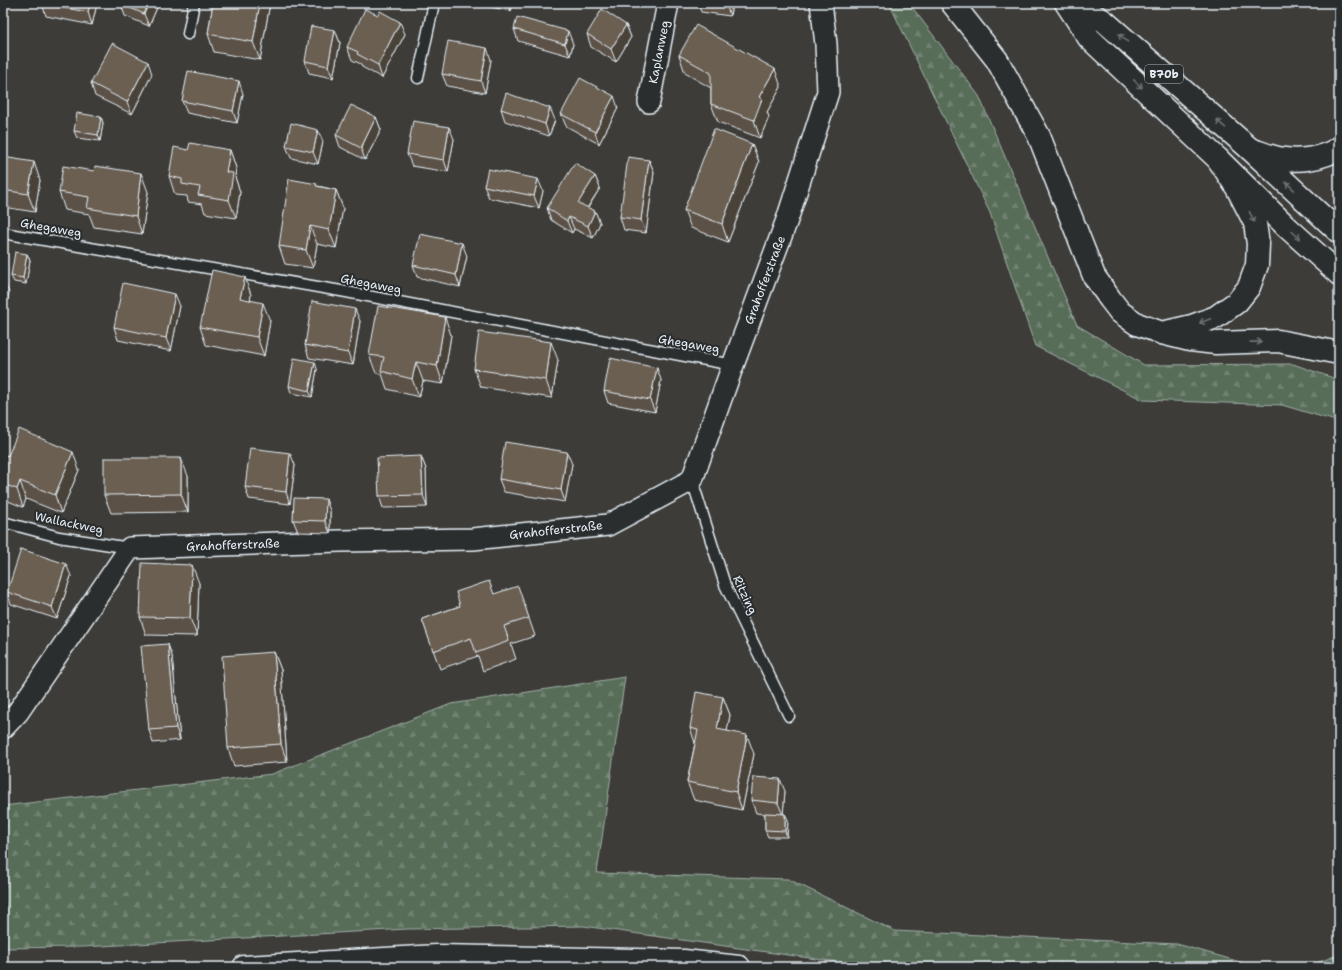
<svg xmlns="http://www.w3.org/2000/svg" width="1342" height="970" font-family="'Shantell Sans',sans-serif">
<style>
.forest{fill:url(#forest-firs);stroke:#a0afa8}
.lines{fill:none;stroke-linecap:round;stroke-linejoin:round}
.lane-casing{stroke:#e8f1f8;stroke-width:13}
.street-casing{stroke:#e8f1f8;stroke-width:24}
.primary-casing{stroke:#e8f1f8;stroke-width:25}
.highway-casing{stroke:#e8f1f8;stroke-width:25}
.lane{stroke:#2a2d2e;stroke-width:10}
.street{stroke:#2a2d2e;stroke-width:21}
.primary{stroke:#2a2d2e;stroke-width:22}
.highway{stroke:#2a2d2e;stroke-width:22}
.wall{fill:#5b5146;stroke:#e8f1f8}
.shaded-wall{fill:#4a4239;stroke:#e8f1f8}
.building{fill:#6a5e51;stroke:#e8f1f8}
.oneway{stroke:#6c7275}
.labels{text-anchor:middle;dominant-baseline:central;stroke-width:4;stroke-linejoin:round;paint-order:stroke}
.shield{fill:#2a2d2e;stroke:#afb6bb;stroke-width:1}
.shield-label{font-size:11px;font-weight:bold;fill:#e8f1f8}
.street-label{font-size:12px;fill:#e8f1f8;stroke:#2a2d2e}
</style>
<defs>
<pattern id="forest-firs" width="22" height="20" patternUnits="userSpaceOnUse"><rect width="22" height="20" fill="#586d59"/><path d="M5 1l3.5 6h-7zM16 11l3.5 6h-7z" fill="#708272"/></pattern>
</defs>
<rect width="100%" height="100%" fill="#3d3c38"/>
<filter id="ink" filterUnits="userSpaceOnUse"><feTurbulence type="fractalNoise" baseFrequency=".025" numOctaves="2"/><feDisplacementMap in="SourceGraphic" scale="8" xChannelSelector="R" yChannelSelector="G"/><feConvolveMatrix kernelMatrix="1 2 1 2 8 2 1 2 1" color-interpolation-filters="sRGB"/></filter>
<g filter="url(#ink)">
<path class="forest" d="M889,3H909L979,96L1077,325L1144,365L1293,364L1339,380V422L1282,405L1143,400L1035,346L990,213Z
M625,677L597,873L788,879L895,931L1177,944L1258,967H873L583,926L408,929L83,947L3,948V806L272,774L451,704Z
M1339,944V967H1306L1335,956Z"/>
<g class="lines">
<g class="lane-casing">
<path id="lane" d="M188,34L194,3
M418,78L434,3
M3,233L341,291L733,365
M692,480L725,585L789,716
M3,522L59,537L130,548"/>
</g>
<g class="street-casing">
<path id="street" d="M649,102L668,3
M3,728L18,712L130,548L340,541L473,539L608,525L692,480L733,365L787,220L828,92L826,44L821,3"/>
</g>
<g class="primary-casing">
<path id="primary" d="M952,3L997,60L1039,136L1094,276L1110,299L1120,312L1137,324L1162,333L1192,326L1216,317L1237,302L1249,287L1257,265L1258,244L1255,223L1237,188L1218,159L1089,38L1066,3
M1073,3L1104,21L1250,149C1259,152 1269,156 1278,158C1298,162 1322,159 1339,148"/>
</g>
<g class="highway-casing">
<path id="highway" d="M1250,149L1339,232
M1218,159L1288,228L1339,274
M1162,333L1190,340L1216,343L1278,341L1339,353
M244,967L437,956L684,961L739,967"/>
</g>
<use href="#lane" class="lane"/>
<use href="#street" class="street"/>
<use href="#primary" class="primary"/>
<use href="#highway" class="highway"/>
</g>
<path class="wall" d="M159,3L149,26L125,16L121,4Z
M213,3H270L260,60L214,52L208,34Z
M475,3H513L511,11L475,4Z
M698,3H732L730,16L701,12Z
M42,4L96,8L92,25L46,16Z
M626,25L631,37L616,62L591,47L587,34Z
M514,29L573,44L570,56L518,41Z
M335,30L340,43L333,78L309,73L305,61Z
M405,34L382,78L362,67L361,64L352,60L347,47Z
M679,55L781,87L767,112L769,117L760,138L718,122L711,104V88L685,73Z
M491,60L485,93L447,86L442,74Z
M152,74L132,114L95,96L91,83Z
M243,94L237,123L187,113L182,101Z
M618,108L599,144L566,126L561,114Z
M501,109L555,120L549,136L505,121Z
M101,117L103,123L100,141L77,138L74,131Z
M376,117L381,130L365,160L340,147L336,135Z
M454,139L448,172L412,166L407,154Z
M323,142L318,164L291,158L286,146Z
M752,144L759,162L728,242L691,228L684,210Z
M188,150H230L236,168L235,177L240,192L236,218L205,213L202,204L188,202L187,196L175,195L169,176Z
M3,157L40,180L35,212L3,207Z
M649,160L654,172L646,233L624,230L620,217Z
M595,176L600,188L588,208L595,211L600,223L593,238L574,229L572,233L551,220L547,208Z
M318,186L336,190L343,208L336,248L317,244L313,268L285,264L279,246Z
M484,186L543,191L539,208L489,198Z
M59,192H148L142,234L94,227L89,214L65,210Z
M27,254L30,260L26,284L14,282L11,276Z
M467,256L460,287L417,277L413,265Z
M245,277L251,295L250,300L270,321L264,356L206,345L200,327Z
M180,306L171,351L118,340L114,327Z
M360,321L353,365L309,358L305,345Z
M451,335L443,384L423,381L419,397L387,389L382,374L376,373L369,355Z
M558,360L552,398L481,387L474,369Z
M317,369L312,397L291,393L289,386Z
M661,380L655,412L608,403L604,391Z
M3,454L8,456L79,470L61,513L26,499L23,507L3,499Z
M421,456L426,469L427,507L383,508L379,496Z
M572,464L565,502L504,492L499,479Z
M295,465L290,504L249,499L245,487Z
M188,476V512L111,513L104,495Z
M330,511V533L298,532L293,520Z
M71,576L57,619L11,604L7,592Z
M199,583L197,636L146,635L140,617Z
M494,594L524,604L535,636L511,644L516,659L483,671L478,656L440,669L422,619Z
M274,652L281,670L287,762L234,766L228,748Z
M172,656L180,740L153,743L149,730Z
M723,697L730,715L727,731L754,754L742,810L694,800L687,782L695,743L690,728Z
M785,791L783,814H785L788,820L787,837H768L765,830V814L756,813L751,800Z"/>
<path class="shaded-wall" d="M90,3H94L96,8L92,25L88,12Z
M149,3H159L149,26L144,14Z
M260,3H270L260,60L253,42Z
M508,3H513L511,11Z
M726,3H732L730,16Z
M400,22L405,34L382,78L378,65Z
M626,25L631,37L616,62L611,49Z
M335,30L340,43L333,78L328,66Z
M568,31L573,44L570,56L565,44Z
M487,48L491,60L485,93L481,81Z
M148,62L152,74L132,114L127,102Z
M775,69L781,87L767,112L769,117L760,138L754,120L759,97Z
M239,81L243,94L237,123L233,111Z
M614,96L618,108L599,144L595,132Z
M550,108L555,120L549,136L545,124Z
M101,117L103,123L100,141L98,135Z
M376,117L381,130L365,160L361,148Z
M449,127L454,139L448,172L444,160Z
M318,130L323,142L318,164L313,152Z
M752,144L759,162L728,242L722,224Z
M230,150L236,168L235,177L240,192L236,218L229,200L226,172Z
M649,160L654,172L646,233L641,220Z
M34,162L40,180L35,212L28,194Z
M141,173L148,192L142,234L136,216Z
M595,176L600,188L582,216L578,203Z
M538,179L543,191L539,208L534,196Z
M336,190L343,208L336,248L329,230Z
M595,211L600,223L593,238L588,226Z
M569,217L574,229L572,233L567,221Z
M310,226L317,244L313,268L306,250Z
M462,243L467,256L460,287L456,275Z
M27,254L30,260L26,284L23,278Z
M245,277L251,295L247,317L240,298Z
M3,278L9,293L3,325Z
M175,294L180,306L171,351L166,338Z
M263,303L270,321L264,356L257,337Z
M355,309L360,321L353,365L348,353Z
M445,317L451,335L443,384L437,366Z
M551,342L558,360L552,398L546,380Z
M315,362L317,369L312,397L309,391Z
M416,362L423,381L419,397L412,379Z
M657,368L661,380L655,412L650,400Z
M73,452L79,470L61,513L55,495Z
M567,452L572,464L565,502L561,490Z
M290,453L295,465L290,504L286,492Z
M421,456L426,469L427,507L423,495Z
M181,458L188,476V512L181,494Z
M20,481L26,499L23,507L17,489Z
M326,499L330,511V533L325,521Z
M66,564L71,576L57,619L52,607Z
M192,565L199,583L197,636L190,618Z
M168,644L172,656L180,740L176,728Z
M274,652L281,670L287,762L281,744Z
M723,697L730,715L724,747L717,729Z
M747,735L754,754L742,810L736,792Z
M780,779L785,791L783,815L778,803Z
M785,814L788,820L787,837L785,831Z"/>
<path class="building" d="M42,3H90L88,12L42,4Z
M121,3H149L144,14L121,4Z
M213,3H260L253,42L208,34Z
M365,9L378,15L380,11L400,22L378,65L357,54L358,52L347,47Z
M602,9L626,25L611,49L587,34Z
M517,17L568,31L565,44L514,29Z
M696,25L775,69L759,97L762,99L754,120L711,104V73L679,55Z
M311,26L335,30L328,66L305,61Z
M448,41L487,48L481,81L442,74Z
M112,43L148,62L127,102L91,83Z
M188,71L239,81L233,111L182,101Z
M580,78L614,96L595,132L561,114Z
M506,93L550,108L545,124L501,109Z
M351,105L376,117L361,148L336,135Z
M77,113L101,117L98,135L74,131Z
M413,121L449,127L444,160L407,154Z
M291,123L318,130L313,152L286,146Z
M714,129L752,144L722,224L684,210Z
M190,143L230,150L226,172L233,173L229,200L198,195L200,187L182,184V179L169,176L174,147L188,150Z
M3,157L34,162L28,194L3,190Z
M628,157L649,160L641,220L620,217Z
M575,163L595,176L578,203L595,211L588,226L569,217L567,221L547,208Z
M63,166L94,171L95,166L141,173L136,216L87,208L89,197L59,192Z
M488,169L538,179L534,196L484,186Z
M289,179L317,184L316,186L336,190L329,230L310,226L306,250L279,246Z
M420,234L462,243L456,275L413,265Z
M15,252L27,254L23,278L11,276Z
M212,270L245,277L240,298L263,303L257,337L200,327Z
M123,283L175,294L166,338L114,327Z
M312,301L355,309L348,353L305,345Z
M378,306L445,317L437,366L416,362L412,379L381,371L384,357L369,355Z
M479,332L551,342L546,380L474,369Z
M294,358L315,362L309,391L289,386Z
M610,358L657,368L650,400L604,391Z
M19,429L73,452L55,495L20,481L17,489L3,484V454L8,456Z
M505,442L567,452L561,490L499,479Z
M250,448L290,453L286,492L245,487Z
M421,456L423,495L379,496L377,458Z
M104,458H181V494L104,495Z
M294,498L326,499L325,521L293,520Z
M21,549L66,564L52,607L7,592Z
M142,563L192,565L190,618L140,617Z
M489,581L494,594L518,586L529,618L504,626L509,641L476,653L471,638L433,651L422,619L460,606L456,592Z
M168,644L176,728L149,730L141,646Z
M274,652L281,744L228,748L222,656Z
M696,692L723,697L717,729L747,735L736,792L687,782L698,730L690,728Z
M753,777L780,779L778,803L751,800Z
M765,813L785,814V831L765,830Z"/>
<defs><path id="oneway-shaft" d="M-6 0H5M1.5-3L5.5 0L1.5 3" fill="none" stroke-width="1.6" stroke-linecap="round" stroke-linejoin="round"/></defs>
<g class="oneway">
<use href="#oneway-shaft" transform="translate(1123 38) rotate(-139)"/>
<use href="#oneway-shaft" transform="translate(1138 84) rotate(43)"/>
<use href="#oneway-shaft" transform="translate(1221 124) rotate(-139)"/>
<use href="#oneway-shaft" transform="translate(1290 186) rotate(-137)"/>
<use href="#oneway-shaft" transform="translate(1252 217) rotate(63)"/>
<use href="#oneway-shaft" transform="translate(1296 235) rotate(42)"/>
<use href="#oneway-shaft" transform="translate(1205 321) rotate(159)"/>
<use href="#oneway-shaft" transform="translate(1256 342) rotate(-1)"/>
</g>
</g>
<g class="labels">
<rect class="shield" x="1145" y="65" width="38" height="18" rx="3"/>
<g class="shield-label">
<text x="1164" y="74">B70b</text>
</g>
<g class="street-label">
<text transform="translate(659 52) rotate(-79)">Kaplanweg</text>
<text transform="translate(51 228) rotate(10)">Ghegaweg</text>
<text transform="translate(765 280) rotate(-69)">Grahofferstraße</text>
<text transform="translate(371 284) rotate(11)">Ghegaweg</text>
<text transform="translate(689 344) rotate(10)">Ghegaweg</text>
<text transform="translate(69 523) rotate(12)">Wallackweg</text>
<text transform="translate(556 530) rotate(-6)">Grahofferstraße</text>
<text transform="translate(233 545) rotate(-2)">Grahofferstraße</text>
<text transform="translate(745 595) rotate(65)">Ritzing</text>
</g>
</g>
<rect width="1342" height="970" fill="none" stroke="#2a2d2e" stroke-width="16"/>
<rect x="8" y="8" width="1326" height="954" fill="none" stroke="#e8f1f8" stroke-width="1.5" filter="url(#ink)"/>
</svg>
